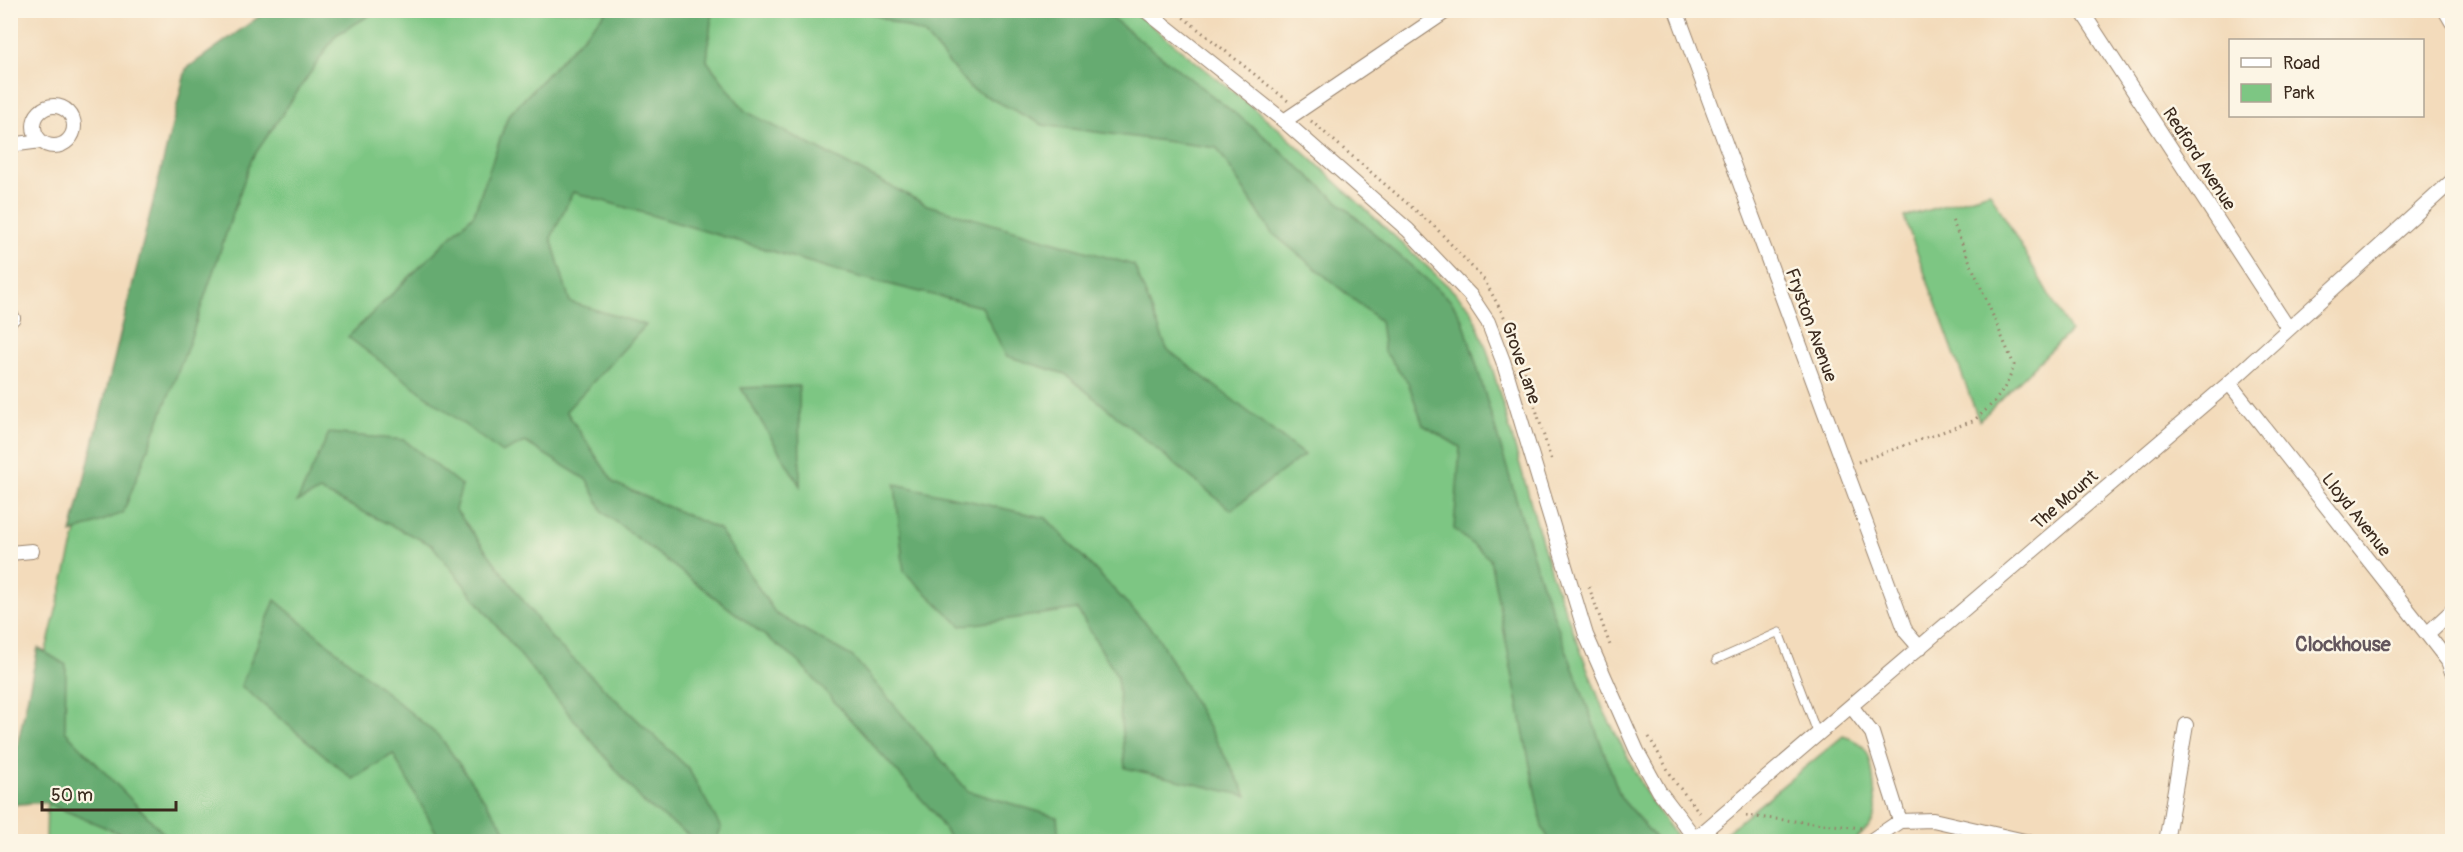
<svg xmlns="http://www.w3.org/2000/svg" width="2463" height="852" font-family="Pangolin,sans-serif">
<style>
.green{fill:#7dc683;stroke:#5c7850;stroke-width:1.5}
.forest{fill:#66ab71;stroke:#506a48;stroke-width:1.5}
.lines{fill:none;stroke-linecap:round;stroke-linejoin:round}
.lane-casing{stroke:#97826c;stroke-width:9}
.street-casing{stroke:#97826c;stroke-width:16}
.path{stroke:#97826c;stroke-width:3;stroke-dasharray:1.5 4.5;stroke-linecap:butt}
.lane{stroke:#fff;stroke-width:7}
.street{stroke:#fff;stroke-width:14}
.labels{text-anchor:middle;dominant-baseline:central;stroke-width:5;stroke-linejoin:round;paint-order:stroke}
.street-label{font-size:18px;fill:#3b2a1e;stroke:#fcf5e5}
.neighbourhood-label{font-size:20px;font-weight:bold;fill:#63565d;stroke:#fcf5e5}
</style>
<rect width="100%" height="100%" fill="#fcf5e5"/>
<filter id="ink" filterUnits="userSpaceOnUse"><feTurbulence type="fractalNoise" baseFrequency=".0167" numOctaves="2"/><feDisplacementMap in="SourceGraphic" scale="12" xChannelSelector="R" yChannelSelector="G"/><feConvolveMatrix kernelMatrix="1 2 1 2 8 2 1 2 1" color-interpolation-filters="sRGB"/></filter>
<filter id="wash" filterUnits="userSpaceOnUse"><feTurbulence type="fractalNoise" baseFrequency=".008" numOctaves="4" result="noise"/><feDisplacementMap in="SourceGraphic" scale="24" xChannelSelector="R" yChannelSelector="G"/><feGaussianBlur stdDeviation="1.35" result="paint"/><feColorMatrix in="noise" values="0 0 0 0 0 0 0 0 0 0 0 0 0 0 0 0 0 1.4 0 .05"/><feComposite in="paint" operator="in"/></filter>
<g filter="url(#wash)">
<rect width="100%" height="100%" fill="#f3dbbb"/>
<path class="green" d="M1132,10L1279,129L1448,286L1471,309L1488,353L1551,573L1603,709L1650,800L1681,842H46L47,800L11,789L193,68L274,11Z
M1990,192L2070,331L1979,421L1904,217Z
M1843,736C1872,744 1871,761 1874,787C1874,795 1877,804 1876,811C1874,825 1863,833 1854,841L1721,842L1718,839Z"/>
<path class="forest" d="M267,11H377L336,35L251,160L188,346L123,513L71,533L186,69Z
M607,11H712L707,61L745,111L927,205L1134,265L1167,349L1304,455L1231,510L1065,374L1006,356L982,307L859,277L573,192L551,238L570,302L646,325L566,411L614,483L719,529L776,614L853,657L968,791L1057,817L1059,841H952L933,812L798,661L603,512L587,480L525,442L502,453L348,337L474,214L508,116Z
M865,11H1103L1259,132L1451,301L1463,320L1539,576L1621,798L1658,841H1550L1542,827L1490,559L1454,529L1460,447L1423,425L1408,382L1384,351L1380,321L1271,232L1217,148L1043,125L970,88L924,34Z
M799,386L800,486L741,388Z
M329,433L404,440L462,486L455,509L552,639L688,768L721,828L716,841H697L644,803L533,671L432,545L320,491L297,502Z
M895,484L1046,518L1157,635L1247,796L1125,768L1117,676L1077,609L961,626L904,572Z
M275,600L441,738L506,831L502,841H441L393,754L353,779L241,686Z
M38,648L66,665L65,731L171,841H138L44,802L11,805V775Z"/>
</g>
<g filter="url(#ink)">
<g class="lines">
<g class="lane-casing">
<path id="lane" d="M1716,660L1779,632L1818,735"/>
</g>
<g class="street-casing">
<path id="street" d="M1145,10L1284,121L1408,230L1470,295L1488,322L1503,361L1586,635L1637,751L1659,791L1698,842
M1676,10L1906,632L1920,648
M2081,10L2288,328
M2445,10L2452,22
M34 126a20 20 0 1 1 40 0a20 20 0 1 1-40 0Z
M1284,121L1448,10
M10,145L41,141
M10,319L13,318
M2229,383L2427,634L2448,661L2452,672
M10,553L32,551
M2427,634L2452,611
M1851,706L1872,733L1900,821
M1695,839L2229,383L2452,181
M1869,842L1900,821L1933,820L2029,842
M2166,842L2186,725"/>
</g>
<path class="path" d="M1174,10L1288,101
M1311,121L1436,228L1485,281L1514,335L1551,460
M1858,462L1973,421C1993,405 2007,390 2014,365L1952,220
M1589,587L1611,648
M1649,737L1675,782L1700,813
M1746,816L1862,828
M1722,835L1729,842"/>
<use href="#lane" class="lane"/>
<use href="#street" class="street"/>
</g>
</g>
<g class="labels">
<g class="street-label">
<text transform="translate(2199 159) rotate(57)">Redford Avenue</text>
<text transform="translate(1811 325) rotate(70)">Fryston Avenue</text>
<text transform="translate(1521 363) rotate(71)">Grove Lane</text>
<text transform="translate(2065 500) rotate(-41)">The Mount</text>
<text transform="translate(2356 515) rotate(52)">Lloyd Avenue</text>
</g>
<g class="neighbourhood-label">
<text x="2343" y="644">Clockhouse</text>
</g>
</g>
<rect width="2463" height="852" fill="none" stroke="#fcf5e5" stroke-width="36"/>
<rect x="2229" y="39" width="195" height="78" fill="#fcf5e5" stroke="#afa495" stroke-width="1.5"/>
<rect x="2241" y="58" width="30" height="9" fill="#ffffff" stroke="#afa495" stroke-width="1.5"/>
<text x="2283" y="69" font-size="18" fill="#3b2a1e">Road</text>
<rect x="2241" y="84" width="30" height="18" fill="#7dc683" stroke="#afa495" stroke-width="1.5"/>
<text x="2283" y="99" font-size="18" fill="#3b2a1e">Park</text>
<path d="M42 801v9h134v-9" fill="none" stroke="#3b2a1e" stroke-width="3"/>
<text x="51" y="801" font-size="18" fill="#3b2a1e" stroke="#fcf5e5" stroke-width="4.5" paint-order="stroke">50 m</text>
</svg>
